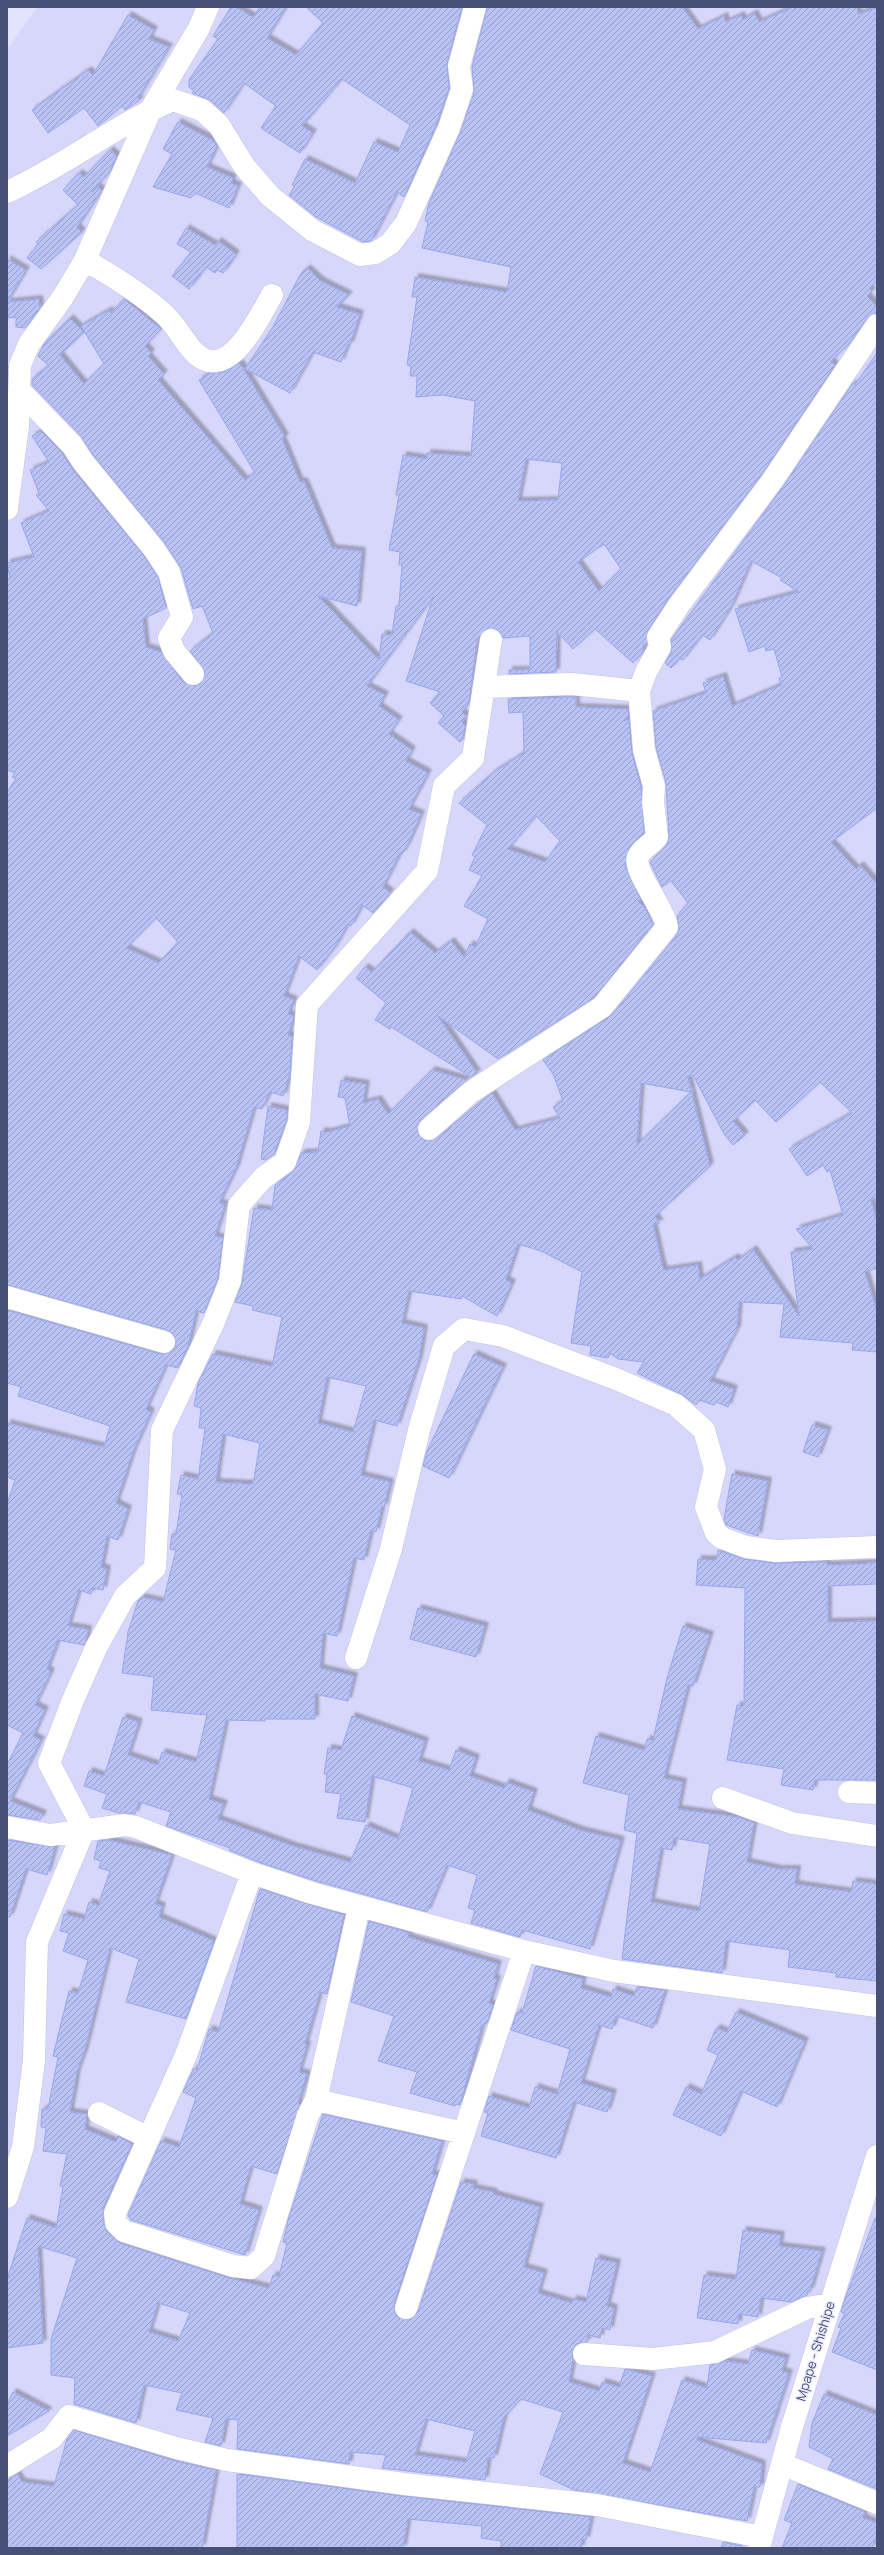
<svg xmlns="http://www.w3.org/2000/svg" width="884" height="2555" font-family="Manrope,sans-serif">
<style>
.residential{fill:#d7d7fb}
.building{fill:url(#building-hatch);stroke:#98a6e9;fill-rule:evenodd;filter:url(#shadow)}
.lines{fill:none;stroke-linecap:round;stroke-linejoin:round}
.street-casing{stroke:#c0c3e5;stroke-width:23}
.street{stroke:#fff;stroke-width:22}
.labels{text-anchor:middle;dominant-baseline:central;stroke-width:3;stroke-linejoin:round;paint-order:stroke}
.street-label{font-size:13px;fill:#475178;stroke:#ecebff}
</style>
<defs>
<pattern id="building-hatch" width="6" height="6" patternUnits="userSpaceOnUse"><rect width="6" height="6" fill="#b8c2f5"/><path d="M-1 1l2-2M0 6l6-6M5 7l2-2" fill="none" stroke="#97a0cb"/></pattern>
<filter id="shadow"><feDropShadow dx="3.5" dy="-3.5" stdDeviation="1" flood-color="#0004"/></filter>
</defs>
<rect width="100%" height="100%" fill="#e4e3fe"/>
<path class="residential" d="M37,7H877V2548H7V50Z"/>
<path class="building" d="M231,7H236L253,17L260,7H286L267,38L296,55L323,23L306,7H462L447,63L449,88L437,123L404,197L397,192L371,241L363,242L316,217L289,195L295,186L292,185L305,159L355,183L374,142L398,152L410,125L342,79L302,126L313,133L300,153L261,128L276,106L244,83L224,113L210,100L192,93L194,91L189,87V80L218,39L213,36Z
M487,7H682L698,29L724,16L726,22L741,15L743,20L754,13L759,22L793,7H857L858,14L877,8V281L869,288L872,291L867,296L877,306V313L867,318L849,344L831,361L835,365L762,474L669,598L648,630L647,645L644,644L642,653L633,663L595,629L573,649L557,632L556,672L509,674V670H530V636L503,638L498,630L486,629L477,641L469,703L462,712L466,716L462,722L465,725L463,739L460,742L438,723L444,716L430,703L440,692L406,681L433,597L367,686L385,695L379,706L399,720L389,734L412,750L406,761L428,773L409,809L421,814L409,842L402,854L400,853L383,887L390,892L387,897L373,913L362,905L351,926L348,924L335,947L317,970L299,956L284,996L294,1000L288,1014L294,1016L288,1035L292,1036L290,1074L283,1096L270,1092L262,1109L254,1107L236,1168L219,1203L225,1204L215,1236L223,1238L218,1278L204,1313L196,1311L188,1346L178,1368L166,1365L146,1409L151,1412L133,1452L116,1503L128,1509L118,1540L107,1536L101,1567L107,1569L103,1590L93,1588L91,1594L79,1590L68,1626L88,1629L86,1641L84,1645L58,1640L47,1669L51,1672L35,1705L45,1710L33,1736L41,1740L10,1801L43,1814L40,1820L7,1815V1765L23,1733L7,1725V1504L15,1480L7,1477V1423L104,1447L110,1426L18,1396L21,1387L7,1383V1310L161,1354L172,1351L176,1345L173,1334L167,1330L7,1285V792L16,779L12,777L15,773L7,770V580L10,579L7,563L34,557L21,523L49,511L36,495L39,493L30,470L49,462L32,436L41,431L62,453L73,470L144,556L158,577L166,608L143,619L146,647L161,652L183,682L195,686L201,683L205,672L190,651L213,633L202,606L193,609L181,568L164,542L93,455L81,436L32,385V379L49,366L38,356L44,344L70,318L84,332L60,355L84,384L104,364L81,326L109,310L111,313L124,299L161,329L145,346L151,353L148,356L164,374L158,380L245,480L255,473L199,380L211,373L223,372L240,363L285,437L282,439L300,482L304,481L332,548L362,551L357,606L318,596L379,660L382,634L392,635L396,606H399L402,565H399L400,552L389,550L399,495H396L403,455L427,459V453L471,456L475,401L442,395L416,397L417,376H410L411,366L407,365L417,297H412L415,277L507,292L511,267L422,248L428,222L425,221L429,203L460,133L474,93L472,67ZM526,459L562,463L558,500L518,501ZM604,544L621,569L599,591L578,562ZM156,918L178,942L159,963L126,948Z
M128,15L154,30L149,39L169,47L138,98L140,100L125,110L122,106L98,126L84,108L48,133L32,110L88,70L93,75Z
M178,122L214,141L217,146L207,167L233,178L231,183L238,186L229,208L195,193L191,198L153,187L172,154L163,149Z
M110,150L117,156L110,171L92,192L98,187L102,190L77,227L82,232L41,269L27,258L38,244L36,242L78,205L63,190L79,173L84,177Z
M186,228L215,245L218,241L236,254L223,273L217,270L215,273L206,267L189,289L172,276L191,252L177,244Z
M7,259L26,270L7,302Z
M307,268L321,281L349,295L337,307L360,314L350,345L348,344L341,362L313,352L290,393L245,369L273,327L300,275Z
M39,299L40,308L25,328L16,327V317L7,318V302Z
M877,353V808L831,842L856,869L860,865L877,884V1198L871,1199L877,1222V1268L865,1272L877,1311V1352L852,1350L853,1343L780,1337L784,1304L739,1302L737,1329L710,1381L734,1389L728,1407L716,1402L714,1405L699,1400L696,1405L681,1394L637,1373L644,1362L618,1359L610,1353L608,1358L590,1355L591,1346L571,1343L582,1272L541,1251L518,1244L506,1280L512,1283L497,1316L462,1296L461,1299L409,1291L402,1323L424,1328L419,1359L397,1426L374,1420L361,1475L390,1482L384,1507L382,1506L376,1532L371,1530L364,1560L354,1558L337,1636L323,1633L320,1668L354,1676L348,1701L315,1694V1719H265V1721L226,1720L209,1799L224,1804L218,1819L293,1846L350,1862L366,1825L398,1839L413,1788L372,1776L365,1822L337,1818L341,1794L325,1792L327,1774H324L328,1748L341,1750L352,1716L425,1741L419,1761L449,1770L456,1750L476,1758L470,1776L504,1788L506,1782L534,1792L528,1810L580,1830L621,1840L590,1949L522,1930L520,1937L471,1923L475,1910L468,1908L477,1875L447,1865L427,1912L316,1881L261,1863L229,1850L230,1848L166,1826L171,1812L139,1802L135,1814L119,1813L102,1808L107,1794L84,1786L89,1771L104,1776L123,1717L139,1722L128,1755L158,1765L162,1752L196,1762L207,1715L151,1710L154,1677L122,1673L128,1632L138,1601L142,1597L163,1602L176,1550L170,1549L172,1534H176L182,1495L177,1494L181,1475L198,1479L205,1428H199L201,1408L194,1406L198,1383L213,1354L272,1366L282,1317L252,1310L253,1306L235,1302L242,1283L254,1208L272,1210L275,1185L293,1172L301,1153L318,1152L321,1131L328,1132L350,1126L345,1098L338,1097L341,1080L366,1084L363,1103L378,1099L388,1114L432,1070L467,1080L420,1120L417,1132L425,1141L437,1138L492,1093L515,1130L560,1118L553,1107L563,1101L553,1074L543,1060L612,1015L677,935L679,929L677,916L688,903L671,881L662,887L650,862L667,845L669,836L666,783L656,748L653,711L706,693L703,683L723,676L732,706L781,685L779,678L782,677L774,649L766,651L765,646L749,652L735,609L799,592L780,580L782,578L751,561L731,607L710,640L702,635L683,660L680,658L671,668L665,663L671,653V640L782,488L853,383L855,385ZM693,1075L724,1134L733,1145L745,1135L733,1121L755,1100L776,1122L820,1082L852,1113L789,1149L807,1176L823,1165L827,1172L830,1170L843,1215L796,1229L813,1249L791,1252L799,1316L753,1249L738,1260L735,1257L700,1279L698,1265L664,1270L662,1264L653,1224L660,1223L655,1216L710,1166L688,1077ZM641,1083L691,1092L637,1145ZM327,1377L366,1386L353,1432L318,1423ZM223,1434L260,1443L253,1484L216,1482Z
M572,697H576V707L628,709L629,716L624,721L629,719L632,753L641,787L644,833L629,848L625,866L641,900L638,901L645,908L653,924L594,998L498,1059L438,1016L477,1073L471,1077L391,1027L390,1029L375,1020L386,1003L356,978L365,967L372,972L410,932L435,953L451,941L464,957L470,944L475,947L488,919L464,906L482,876L469,870L475,857L472,855L487,825L459,803L494,772L524,753L523,712L509,713L508,699ZM536,816L560,841L545,862L508,849Z
M268,1106L287,1110V1119L274,1154L266,1160L261,1159Z
M474,1354L503,1367L449,1478L423,1466L427,1451Z
M812,1425L828,1430L818,1457L803,1452Z
M732,1474L768,1481L758,1536L726,1525L724,1519Z
M718,1550L744,1559L774,1563L827,1562V1565L877,1563V1584L828,1586V1622L877,1621V1780H815L813,1790L781,1785L784,1769L727,1760L737,1705L744,1706L745,1588L696,1585L698,1559L716,1560Z
M418,1608L485,1626L476,1657L410,1639Z
M683,1626L710,1635L693,1686L688,1685L664,1778L683,1782L678,1809L738,1817L754,1823L747,1862L779,1869H797L795,1884L851,1892L853,1881L877,1884V1981L836,1977V1973L788,1967L790,1950L726,1941L722,1973L622,1959L637,1833L624,1830L629,1795L583,1783L596,1736L644,1750L647,1739L653,1740L667,1678ZM674,1838L710,1844L699,1911L651,1902L661,1848L672,1850Z
M7,1840L55,1847L47,1875L26,1869L10,1917H7Z
M108,1840L172,1855L155,1904L162,1906L159,1917L214,1941L186,2019L126,2002L139,1959L110,1948L85,2050L77,2072L70,2112L87,2114L85,2129L116,2142L118,2136L132,2144L103,2208L104,2224L107,2232L120,2243L229,2278L269,2288L273,2275L279,2276L287,2243L283,2242L288,2220L323,2114L442,2141L432,2174L437,2175L394,2304L396,2316L408,2320L418,2312L461,2182L474,2184L473,2188L494,2192L493,2194L540,2207L524,2267L544,2273L538,2293L572,2303L573,2299L586,2302L596,2258L617,2263L607,2306L614,2308L610,2330L602,2328L600,2338L588,2335L587,2342L576,2344L572,2353L573,2360L569,2382L599,2391L602,2382L619,2387L625,2369L652,2376L623,2463L650,2472L682,2380L707,2388L710,2365L725,2361L748,2364L752,2350L786,2358L782,2371L789,2373L766,2443L697,2437V2440L762,2464L760,2487H754L747,2521L574,2490L540,2474L563,2412L521,2399L504,2417L494,2458H488L485,2480L382,2468L386,2455L350,2452L349,2464L237,2449L238,2420L226,2419L221,2446L205,2442L213,2418L176,2410L182,2393L144,2385L136,2423L74,2404L75,2378L51,2375V2339L77,2258L38,2246L43,2343L7,2348V2279L27,2218L56,2228L63,2186H60L67,2154L43,2151L46,2128L41,2127L42,2109H48L58,2057L53,2056L69,1991L78,1993L88,1960L63,1951L69,1933L60,1931L64,1914L84,1919L89,1902L98,1905L110,1871L99,1868L101,1861L94,1859L98,1841ZM158,2303L190,2313L178,2341L149,2332ZM426,2419L475,2431L466,2462L415,2455Z
M260,1889L344,1915L327,1994L320,1992L305,2044L307,2045L299,2072L307,2074L298,2103L300,2104L277,2174L251,2166L240,2204L259,2210L245,2255L131,2220L128,2215L161,2141L179,2147L196,2098L183,2092L194,2068L197,2070L209,2029L218,2032Z
M369,1921L409,1933L408,1937L498,1964L494,1978L497,1979L489,2003L493,2005L487,2023L482,2025L460,2105L455,2104V2106L410,2093L417,2072L378,2061L394,2016L351,2002Z
M536,1966L583,1979L581,1988L611,1997L613,1989L634,1996L637,1987L665,1990L653,2028L616,2016L612,2029L599,2025L581,2083L613,2093L607,2112L574,2102L556,2158L481,2136L488,2113L484,2112L489,2096L529,2108L535,2087L557,2094L570,2049L511,2030L517,2012L522,2013Z
M736,2012L805,2041L777,2107L741,2091L721,2136L673,2115L686,2087L701,2094L718,2055L707,2050L716,2028L727,2032Z
M875,2218L877,2219V2370L832,2352L841,2328L838,2327L845,2313L841,2312L846,2296Z
M743,2230L781,2235L779,2246L822,2251L810,2291L808,2290L807,2295L791,2302L761,2298L758,2317L739,2314L738,2324L697,2318L704,2275L736,2279Z
M13,2392L49,2411L7,2436V2404Z
M824,2394L877,2415V2489L828,2469L833,2459L809,2447L812,2423Z
M74,2430L172,2460L216,2470L202,2548H7V2481L17,2474L22,2482L54,2486L67,2439Z
M237,2474L402,2496L591,2517L586,2540L582,2539L581,2548H501V2541L481,2538L482,2526L408,2519L403,2548H237Z
M798,2484L865,2512L863,2518L877,2523V2534L872,2548H782L792,2523L784,2520Z
M723,2542L742,2546L741,2548H721Z"/>
<g class="lines">
<g class="street-casing">
<path id="street" d="M7,192C65,166 115,125 173,100L202,110L219,125L244,166L270,196L312,230L360,255L375,253L390,244L406,223L449,128L462,89L459,66L475,7
M85,260C112,276 141,293 165,315C176,325 183,340 193,351C227,387 258,319 272,295
M20,391L72,445L83,462L154,549L169,572L182,617L169,638L174,651L193,674
M7,509L18,426L20,365L29,344L63,297L85,260L151,109L199,28L208,7
M484,687L572,684L639,691
M429,1129L471,1092L602,1007L667,927C664,908 632,869 638,857C642,847 651,846 657,837L653,802L654,786L644,750L639,691L646,672L660,647L658,637L679,605L772,481L877,325
M7,1297L164,1342
M356,1658L391,1549L419,1430L444,1346L464,1329L503,1336L616,1379L676,1405L704,1430L715,1469L706,1507L716,1533L722,1538L746,1547L776,1551L877,1547
M849,1792L877,1793
M723,1798L792,1823L877,1836
M7,1827L50,1835L125,1825L136,1827L252,1873L312,1893L524,1951L614,1971L877,2006
M252,1873L186,2055L115,2213L116,2223L124,2231L233,2266L251,2268L264,2256L308,2115L316,2100L359,1907
M316,2100L464,2133
M99,2113L149,2138
M7,2197L23,2147L34,2060L37,1942L84,1830L49,1763L73,1700L96,1648L125,1596L155,1568L162,1430L213,1324L230,1281L239,1205L263,1178L285,1162L299,1122L307,1005L427,871L444,786L473,758L491,640
M406,2308L524,1951
M584,2354L653,2359L715,2352L807,2308L830,2304
M782,2464L877,2503
M7,2466L52,2438L69,2416L176,2448L227,2460L404,2484L597,2505L762,2537
M759,2548L792,2427L877,2156"/>
</g>
<use href="#street" class="street"/>
</g>
<g class="labels">
<g class="street-label">
<text transform="translate(815 2351) rotate(-73)">Mpape - Shishipe</text>
</g>
</g>
<rect width="884" height="2555" fill="none" stroke="#475178" stroke-width="16"/>
</svg>
